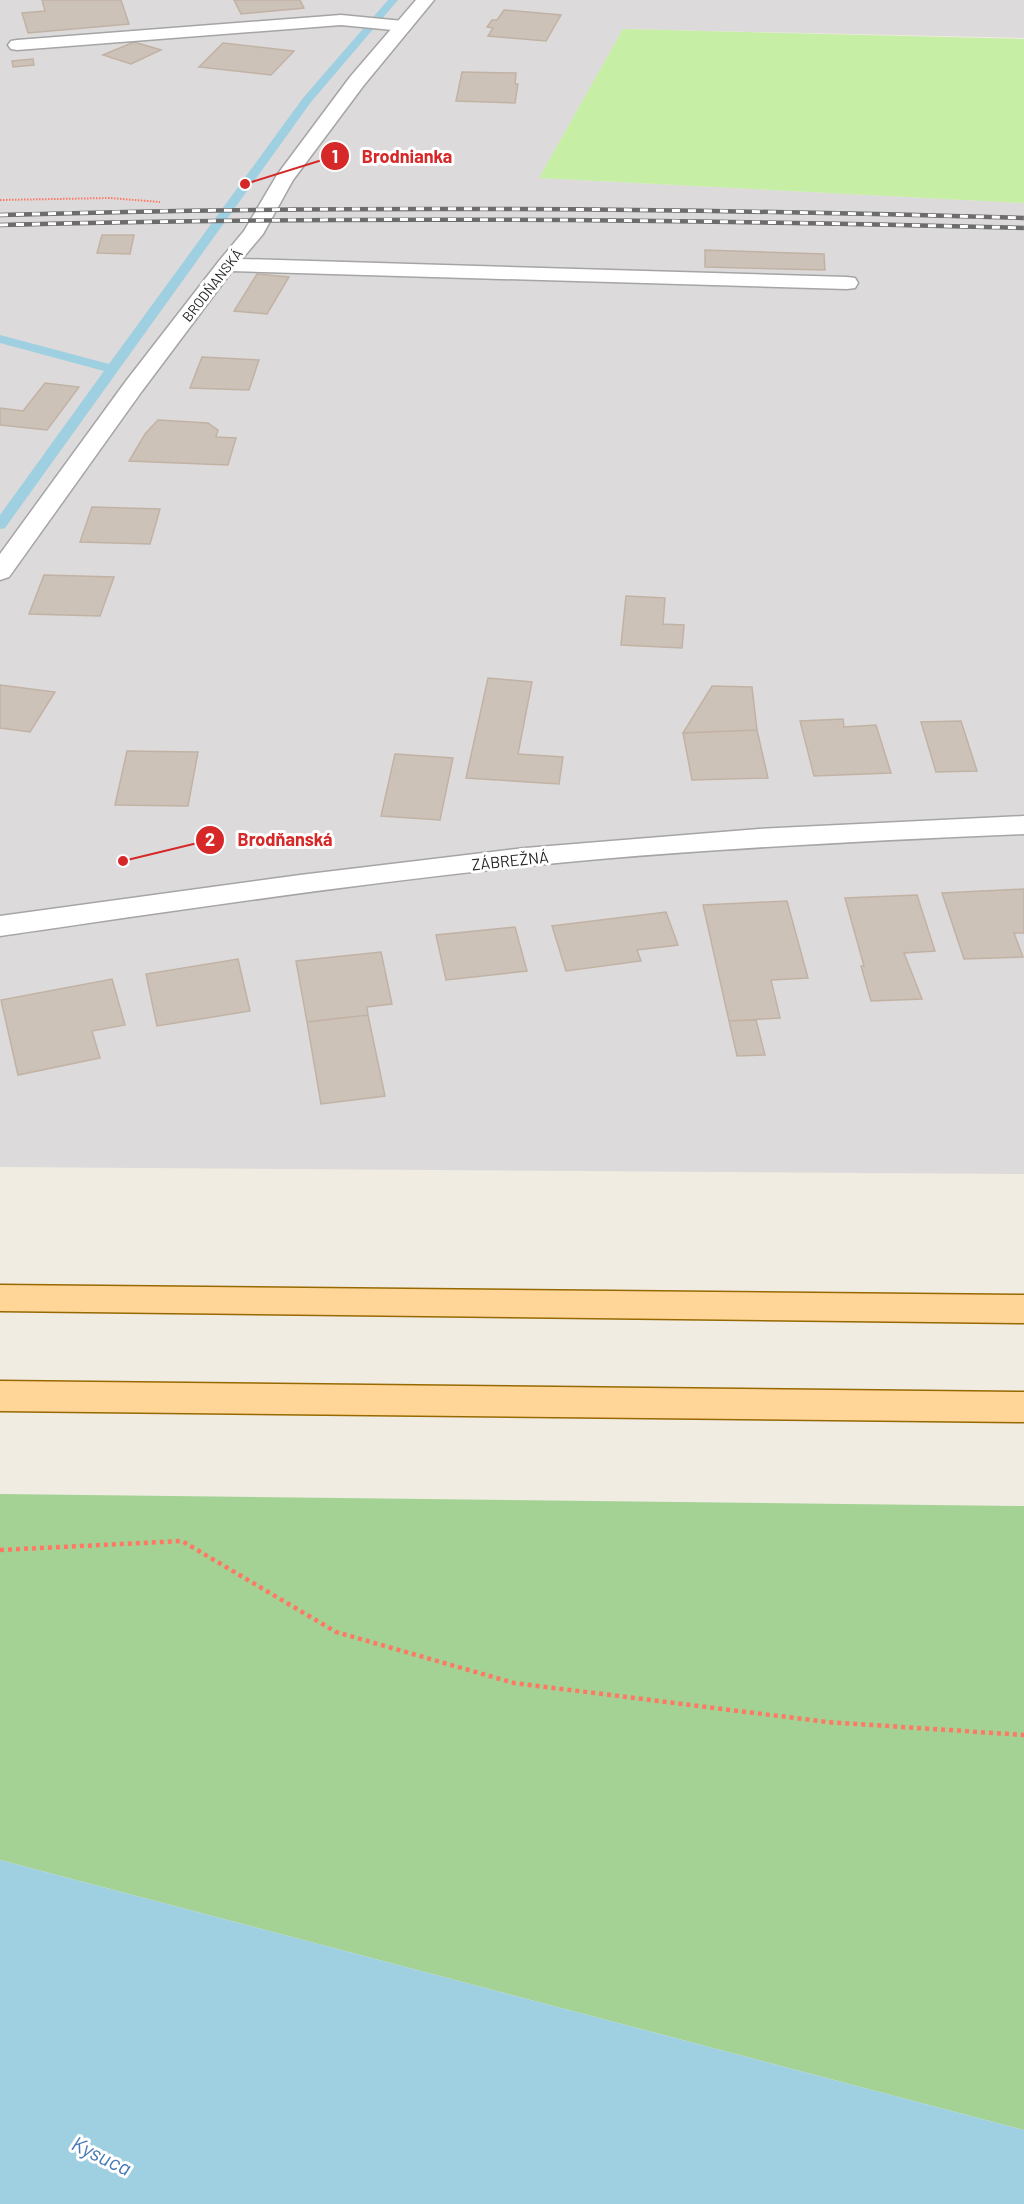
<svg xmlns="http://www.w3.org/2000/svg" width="1024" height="2204" font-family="Barlow,sans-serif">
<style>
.residential{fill:#dcdada}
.grass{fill:#c6eea4}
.forest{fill:#a4d294}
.water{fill:#9fd0e1}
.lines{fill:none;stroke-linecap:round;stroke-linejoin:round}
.stream{fill:#9fd0e1;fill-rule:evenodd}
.building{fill:#ccc2b8;stroke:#c2b2a4;stroke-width:1.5}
.service-casing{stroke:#a5a5a5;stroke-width:3}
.minor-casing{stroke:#a5a5a5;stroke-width:3}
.primary-casing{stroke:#976900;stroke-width:3}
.path-far1{stroke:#ff7864;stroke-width:2;stroke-dasharray:1.5 1.5;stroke-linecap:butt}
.path{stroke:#ff7864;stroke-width:4.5;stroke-dasharray:4 4;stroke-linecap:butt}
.service{fill:#fff;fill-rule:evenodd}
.minor{fill:#fff;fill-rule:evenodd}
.primary{fill:#ffd598;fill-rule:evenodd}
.rail-casing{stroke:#6c6c6c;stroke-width:4.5}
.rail{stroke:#fff;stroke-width:3;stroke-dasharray:8;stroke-linecap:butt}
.labels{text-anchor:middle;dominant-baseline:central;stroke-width:6;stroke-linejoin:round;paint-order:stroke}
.far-street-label{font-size:14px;fill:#1e1e1e;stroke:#fff}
.street-label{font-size:16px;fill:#1e1e1e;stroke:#fff}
.near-water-label{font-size:21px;font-style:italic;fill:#4278b5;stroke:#fff}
.leader{fill:none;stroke:#d62828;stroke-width:2}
.callout-dot{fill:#d62828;stroke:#fff;stroke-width:2}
.mark-label{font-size:18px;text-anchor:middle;font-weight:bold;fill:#fff}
.callout-label{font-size:18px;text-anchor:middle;font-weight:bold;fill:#d62828;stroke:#fff;stroke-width:6;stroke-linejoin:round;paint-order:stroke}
</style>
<rect width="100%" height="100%" fill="#f0ece2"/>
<path class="residential" d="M0,0H1024V38L623,29L539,178L1024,203V1174L0,1167Z"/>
<path class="grass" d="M623,29L1024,39V203L539,178Z"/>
<path class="forest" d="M0,1494L1024,1506V2130L0,1860Z"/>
<path class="water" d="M0,1860L1024,2130V2204H0Z"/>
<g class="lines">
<path class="stream" d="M388,0H398L311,102L5,528L0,529V515L104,371L0,343V335L109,364L303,98Z"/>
</g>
<path class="building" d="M42,0H121L129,24L28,33L22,13L45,11Z
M234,0H300L304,8L241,14Z
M504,10L561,15L546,41L488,36L493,28L487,27L492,20H497Z
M134,42L161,50L131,64L103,55Z
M223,43L294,51L271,75L199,67Z
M33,59L34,65L13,67L12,61Z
M462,72L516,73L515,84H518L515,103L456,101Z
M102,235H134L130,254L97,253Z
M705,250L824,254L825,270L705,267Z
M257,274L289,277L267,314L234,311Z
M202,357L259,360L249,390L190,388Z
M45,383L79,387L47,430L0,425V408L23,411Z
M158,420L208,423L218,430L216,437L236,438L228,465L129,461L145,434Z
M92,507L160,509L150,544L80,542Z
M44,575L114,577L100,616L29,614Z
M626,596L665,598L663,624L684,625L682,648L621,645Z
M488,678L532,682L518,754L563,757L559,784L466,778Z
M0,685L55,692L30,732L0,728Z
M712,686L752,687L757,730L683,733Z
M843,719L844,727L876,725L891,773L814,776L800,721Z
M961,721L977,771L936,772L921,722Z
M757,730L768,778L692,780L683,733Z
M127,751L198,752L188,806L115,805Z
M395,754L453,758L440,820L381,816Z
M1024,889V933H1014L1023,957L964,959L942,893Z
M917,895L935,951L904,953L922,999L871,1001L861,966H864L845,898Z
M787,901L808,978L771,980L780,1018L729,1021L703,905Z
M666,912L678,945L637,950L641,961L566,971L552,926Z
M515,927L527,971L446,980L436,935Z
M381,952L392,1004L367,1007L368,1015L307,1022L296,961Z
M238,959L250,1011L157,1026L146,974Z
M112,979L125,1025L92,1031L100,1058L18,1075L1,1000Z
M368,1015L385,1096L321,1104L307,1022Z
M756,1020L765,1055L737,1056L729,1021Z"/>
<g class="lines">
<g class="service-casing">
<path id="service" d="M341,15L403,21L409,22L412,26L409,30L403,31L341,25L17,50L11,49L8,45L11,41L17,40Z"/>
</g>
<g class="minor-casing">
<path id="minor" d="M416,0H434L364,85L293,180L263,234L242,259L847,277L855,278L858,283L855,288L847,289L232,271L142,391L9,577L0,580V554L126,381L219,261L244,231L277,175L350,77Z
M1024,816V834C883,840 741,847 600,859C399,877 200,907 0,936V916L300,875L525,848L759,829Z"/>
</g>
<g class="primary-casing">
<path id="primary" d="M0,1285L1024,1295V1323L0,1311Z
M0,1381L1024,1392V1422L0,1411Z"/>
</g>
<path class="path-far1" d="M0,200L110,198L160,202"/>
<path class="path" d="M0,1550L182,1541L336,1632L514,1683L827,1722L1024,1735"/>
<use href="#service" class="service"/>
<use href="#minor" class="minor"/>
<use href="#primary" class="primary"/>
<g class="rail-casing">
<path id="rail" d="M0,215C341,205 683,208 1024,218
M0,225C341,216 683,219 1024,228"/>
</g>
<use href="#rail" class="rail"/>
</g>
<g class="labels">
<g class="far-street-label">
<text transform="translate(212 285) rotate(-52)">BRODŇANSKÁ</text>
</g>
<g class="street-label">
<text transform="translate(510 860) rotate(-6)">ZÁBREŽNÁ</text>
</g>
<g class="near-water-label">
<text transform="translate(102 2155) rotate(26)">Kysuca</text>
</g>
</g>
<path class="leader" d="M245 184L335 156M123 861L210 840"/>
<g class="callout-dot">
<circle cx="245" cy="184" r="6"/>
<circle cx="123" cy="861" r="6"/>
<circle cx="335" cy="156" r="15"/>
<circle cx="210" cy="840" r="15"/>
</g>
<g class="mark-label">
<text x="335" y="163">1</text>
<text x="210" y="846">2</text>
</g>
<g class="callout-label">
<text x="407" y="163">Brodnianka</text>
<text x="285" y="846">Brodňanská</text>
</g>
</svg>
